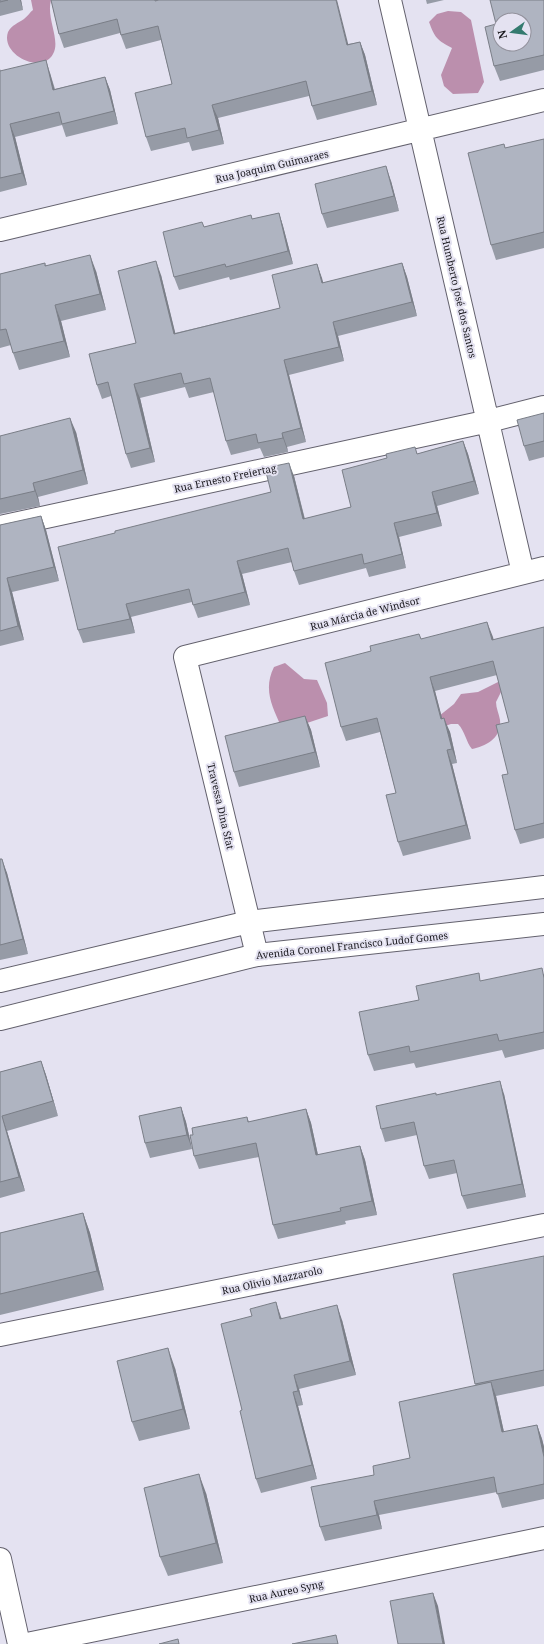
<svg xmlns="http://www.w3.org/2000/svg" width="544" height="1644" font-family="'Noto Serif',serif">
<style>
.forest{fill:#bb8fad}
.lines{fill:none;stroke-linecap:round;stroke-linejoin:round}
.street-casing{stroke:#63616d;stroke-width:24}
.secondary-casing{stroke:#63616d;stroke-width:24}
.street{stroke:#fff;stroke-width:22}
.secondary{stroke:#fff;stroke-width:22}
.wall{fill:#969ba6}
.shaded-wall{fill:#7a7e87}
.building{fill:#afb4c1;stroke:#7a7e87;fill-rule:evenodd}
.labels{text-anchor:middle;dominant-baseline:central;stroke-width:4;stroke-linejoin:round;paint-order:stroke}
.street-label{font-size:10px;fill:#18171c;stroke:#e4e2f1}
</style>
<rect width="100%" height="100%" fill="#e4e2f1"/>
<path class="forest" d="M31,0H51C46,19 61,40 53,54C42,75 0,55 8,32C12,25 18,23 24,19C28,16 30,12 33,10Z
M448,11L461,12L471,20L484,82L478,93L453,94L444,86L441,75L452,48C437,40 435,38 429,22L437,14Z
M285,663L304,679L317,680L327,703L328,716L292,728L281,726C272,706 263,689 274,667Z
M500,681L505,684L496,702C496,708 499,714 500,720C502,738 486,746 472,749C466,742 465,731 458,724H451L445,726L439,716L454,704L461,694L478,692Z"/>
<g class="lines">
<g class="street-casing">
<path id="street" d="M390,0L523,573
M0,230L544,100
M0,527L489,421L544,407
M257,955L185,657L544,568
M0,1335L544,1225
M0,1559L19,1644
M27,1644L544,1538"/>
</g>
<g class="secondary-casing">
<path id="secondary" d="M0,981L249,922L544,887
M0,1019L257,955L544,924"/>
</g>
<use href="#street" class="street"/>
<use href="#secondary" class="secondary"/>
</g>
<path class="wall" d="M0,0H21L23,10L0,16Z
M51,0H157V1L348,44L360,42L365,55L377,105L317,120L312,106L309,96L218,118L224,144L192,151L189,142L151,151L146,137L172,84L161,40L126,49L120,33L64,48L59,34Z
M426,0H444L427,4Z
M544,0V70L500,81L494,66L496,24Z
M0,69L1,71L50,73L55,89L105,77L110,90L118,124L66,137L62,125L15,137L27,185L0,192Z
M544,139V248L496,260L491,245L506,148Z
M391,181L399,211L327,228L322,214Z
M279,213L283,226L293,264L230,280L229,277L179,290L174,277L204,227L253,219Z
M45,263L46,266L96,271L106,310L61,321L70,357L19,370L13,353L11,345L0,348V274Z
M402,263L407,277L417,316L338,336L344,361L289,375L306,442L287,447L288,452L264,457L260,448L231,455L226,441L214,392L189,398L185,387L140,398L155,462L131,468L126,454L111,396L102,399L97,385L136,343L161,275L175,333L280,308L317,264L323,283Z
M544,413V457L529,461L524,446Z
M76,432L88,484L38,497L40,506L0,514V436Z
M463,441L468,454L479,494L437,506L442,526L399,537L406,568L369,577L366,568L299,585L294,571L292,562L242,574L250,605L198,618L192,602L131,617L135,633L83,643L78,630L115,533L271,492L294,476L305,519L351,507L387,458L415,447L417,454Z
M41,516L46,530L59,581L12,592L24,640L0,646V525Z
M544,627V838L520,844L515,830L508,774L509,722L497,675L435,691L442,719L450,732L457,763L452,764L471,839L403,856L398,842L396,793L380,732L346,741L341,727L371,651L421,639L493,637V640Z
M305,716L311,730L320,767L239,787L234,772Z
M0,859L7,873L28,954L0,960Z
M544,974V1049L505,1058L502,1050L416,1068L414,1063L374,1071L368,1055L419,1000L481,981Z
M41,1061L46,1075L58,1116L7,1131L25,1191L0,1198V1072Z
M504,1094L526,1197L467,1209L462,1196L457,1173L429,1179L424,1166L417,1135L385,1142L381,1129L437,1095Z
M181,1107L186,1122L192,1149L150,1158L145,1143Z
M306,1109L311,1123L318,1155L360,1146L365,1160L377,1215L345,1221L346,1224L278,1239L273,1225L259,1157L199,1169L194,1156L247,1117L249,1122Z
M83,1213L90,1233L104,1290L0,1315V1233Z
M544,1256V1386L496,1396L504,1432L537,1425L542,1439L544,1447V1499L502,1508L497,1492L379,1515L382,1529L325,1541L320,1527L374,1475L410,1458L476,1385L475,1384Z
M281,1317L282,1319L342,1320L356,1375L299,1389L303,1405L298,1406L317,1479L261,1493L256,1479L242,1410Z
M175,1368L190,1429L139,1441L132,1422Z
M206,1493L223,1563L168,1576L160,1557Z"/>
<path class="shaded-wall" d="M20,0H21L23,10Z
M336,0H337L352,59L347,45Z
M360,42L365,55L377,105L372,91Z
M46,60L50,73L58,103L53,90Z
M105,77L110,90L118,124L114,111Z
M212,105L218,118L224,144L219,130Z
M10,124L15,137L27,185L22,173Z
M386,166L391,181L399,211L394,196Z
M279,213L283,226L293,264L288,251Z
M90,255L96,271L106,310L100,294Z
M156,261L161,275L179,348L174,334Z
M402,263L407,277L417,316L412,302Z
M317,264L322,278L327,297L322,283Z
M55,305L61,321L70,357L64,341Z
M333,322L338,336L344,361L339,347Z
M284,360L289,375L306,442L301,428Z
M134,384L140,398L155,462L150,448Z
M70,418L76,432L88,484L83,470Z
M282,433L287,447L288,452L283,438Z
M463,441L468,454L479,494L474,481Z
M289,463L294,476L308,533L303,519Z
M33,483L38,497L40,506L35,491Z
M432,492L437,506L442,526L437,513Z
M41,516L46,530L59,581L54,567Z
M394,523L399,537L406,568L402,554Z
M237,561L242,574L250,605L245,592Z
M7,578L12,592L24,640L18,626Z
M126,604L131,617L135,633L130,619Z
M487,622L493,637L497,654L492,640Z
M430,677L435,691L446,733L441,719Z
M305,716L311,730L320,767L315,752Z
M444,718L450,732L457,763L452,749Z
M447,750L452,764L471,839L466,825Z
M2,859L7,873L28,954L23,939Z
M41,1061L46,1075L58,1116L53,1101Z
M500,1081L504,1094L526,1197L522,1184Z
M181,1107L186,1122L192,1149L187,1135Z
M306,1109L311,1123L321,1169L316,1155Z
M2,1116L7,1131L25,1191L19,1177Z
M360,1146L365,1160L377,1215L372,1201Z
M83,1213L90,1233L104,1290L97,1271Z
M276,1302L281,1317L285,1334L280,1319Z
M337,1305L342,1320L356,1375L350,1361Z
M168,1348L175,1368L190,1429L183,1409Z
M294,1375L299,1389L303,1405L298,1391Z
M491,1382L496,1396L507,1446L502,1432Z
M293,1392L298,1406L317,1479L312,1465Z
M537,1425L542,1439L544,1447V1457Z
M199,1474L206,1493L223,1563L216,1543Z
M374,1501L379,1515L382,1529L377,1515Z
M433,1593L438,1606L445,1644H443Z"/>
<path class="building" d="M0,0H8L0,2Z
M51,0H155V1L159,0H336L347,45L360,42L372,91L312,106L306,81L212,105L219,130L187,138L185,128L146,137L135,93L172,84L158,26L121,35L117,19L59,34Z
M490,0H544V55L494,66L485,27L496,24ZM500,20H524V44H500Z
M46,60L53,90L105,77L114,111L62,124L59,112L10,124L22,173L0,178V71Z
M544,139V232L491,245L468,153L504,144L505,148Z
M386,166L394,196L322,214L315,184Z
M279,213L288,251L226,267L225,264L174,277L163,232L202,222L204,227L251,215L252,219Z
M90,255L100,294L55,305L64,341L13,353L6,329L0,330V274L45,263V266Z
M156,261L174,334L280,308L272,275L317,264L322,283L402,263L412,302L333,322L339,347L284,360L301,428L282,433L283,438L258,443L256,434L226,441L210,378L184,384L181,373L134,384L150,448L126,454L108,382L97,385L89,354L136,343L118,271Z
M544,413V441L524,446L517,420Z
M70,418L83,470L33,483L35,491L0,499V436Z
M463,441L474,481L432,492L437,513L394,523L402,554L364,564L362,554L294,571L288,548L237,561L245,592L193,605L189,589L126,604L130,619L78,630L58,547L115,533V531L271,492L265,468L289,463L303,519L351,507L342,470L387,458L386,454L415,447L417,454Z
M41,516L54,567L7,578L18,626L0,631V525Z
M487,622L492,640L544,627V823L515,830L502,775L508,774L496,725L509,722L493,661L430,677L441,719L444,718L452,749L447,750L466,825L398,842L386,795L396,793L377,718L341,727L325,663L371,651L370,646L419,634L421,639Z
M305,716L315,752L234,772L225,736Z
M0,859H2L23,939L0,945Z
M542,968L544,978V1032L499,1041L497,1034L410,1052L409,1046L368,1055L359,1012L419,1000L416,986L479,973L480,981Z
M41,1061L53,1101L2,1116L19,1177L0,1182V1072Z
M500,1081L522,1184L462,1196L454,1160L424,1166L414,1122L381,1129L376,1106L436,1093V1095Z
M181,1107L187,1135L145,1143L139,1116Z
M306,1109L316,1155L360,1146L372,1201L340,1208L341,1211L273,1225L256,1143L194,1156L190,1135H193L192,1128L247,1117L248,1122Z
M83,1213L97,1271L0,1294V1233Z
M544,1256V1370L475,1384L453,1274Z
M276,1302L280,1319L337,1305L350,1361L294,1375L298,1391L293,1392L312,1465L256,1479L240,1411L242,1410L221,1324L252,1316L250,1309Z
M168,1348L183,1409L132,1422L117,1361Z
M491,1382L502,1432L537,1425L544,1457V1484L497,1494L494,1477L374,1501L377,1515L320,1527L311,1487L374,1475L373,1466L410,1458L399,1402Z
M199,1474L216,1543L160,1557L144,1488Z
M433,1593L443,1644H398L390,1601Z
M336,1635L338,1644H292Z
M178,1639L179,1644H159Z"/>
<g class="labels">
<g class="street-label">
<text transform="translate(272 166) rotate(-13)">Rua Joaquim Guimaraes</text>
<text transform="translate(457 287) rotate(77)">Rua Humberto José dos Santos</text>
<text transform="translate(225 478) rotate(-12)">Rua Ernesto Freiertag</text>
<text transform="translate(365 613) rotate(-14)">Rua Márcia de Windsor</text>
<text transform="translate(221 806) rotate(77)">Travessa Dina Sfat</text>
<text transform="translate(352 945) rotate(-6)">Avenida Coronel Francisco Ludof Gomes</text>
<text transform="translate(272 1280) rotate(-12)">Rua Olivio Mazzarolo</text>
<text transform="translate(286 1591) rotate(-12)">Rua Aureo Syng</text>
</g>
</g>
<g transform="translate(512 32) rotate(256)"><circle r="19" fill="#e4e2f1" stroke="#92919c"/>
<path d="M0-3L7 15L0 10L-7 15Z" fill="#347a6f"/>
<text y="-6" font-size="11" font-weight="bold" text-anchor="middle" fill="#18171c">N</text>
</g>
</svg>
